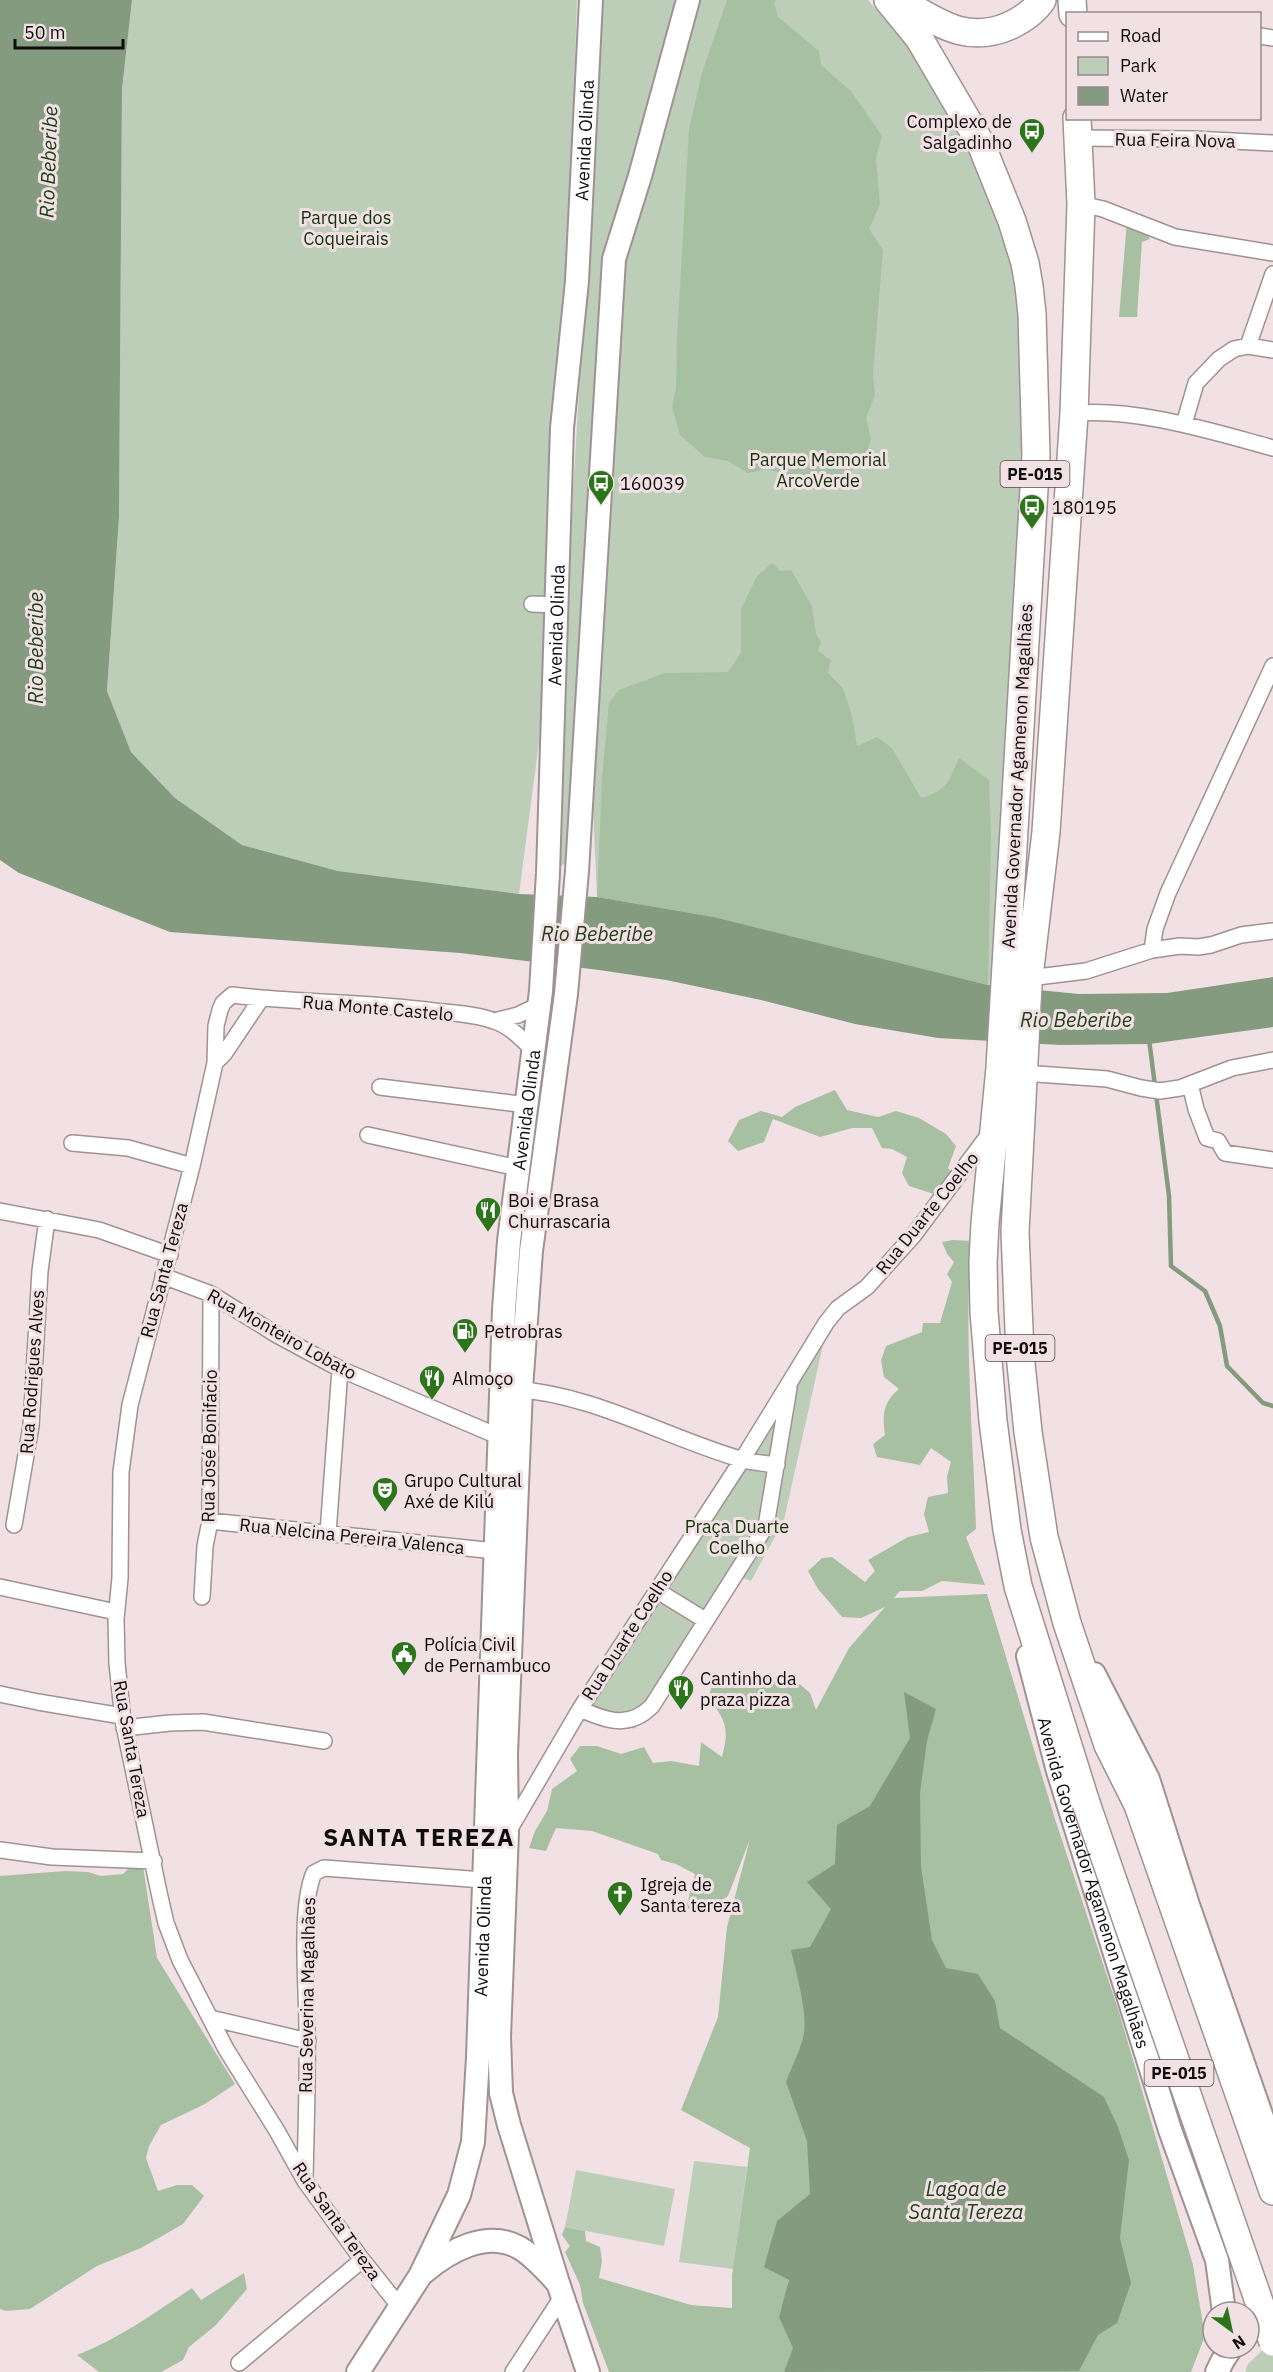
<svg xmlns="http://www.w3.org/2000/svg" width="1273" height="2372" font-family="'IBM Plex Sans',sans-serif">
<style>
.green{fill:#bccdb8}
.forest{fill:#a7c0a2}
.water{fill:#849b7f}
.lines{fill:none;stroke-linecap:round;stroke-linejoin:round}
.stream{stroke:#849b7f;stroke-width:4.5}
.street-casing{stroke:#a09194;stroke-width:18}
.primary-casing{stroke:#a09194;stroke-width:26}
.highway-casing{stroke:#a09194;stroke-width:30}
.street{stroke:#fff;stroke-width:15}
.primary{stroke:#fff;stroke-width:22}
.highway{stroke:#fff;stroke-width:27}
.highway-bridge-casing{stroke:#a09194;stroke-width:30;stroke-linecap:butt}
.highway-bridge{stroke:#fff;stroke-width:27}
.labels{text-anchor:middle;dominant-baseline:central;stroke-width:6;stroke-linejoin:round;paint-order:stroke}
.shield{fill:#f1e1e5;stroke:#544b4e;stroke-width:1.5}
.shield-label{font-size:16px;font-weight:bold;fill:#100b0d}
.poi-label{font-size:18px;fill:#100b0d;stroke:#f1e1e5;text-anchor:start}
.street-label{font-size:18px;fill:#100b0d;stroke:#f1e1e5}
.park-label{font-size:18px;fill:#103308;stroke:#f1e1e5}
.water-label{font-size:20px;font-style:italic;fill:#1f4118;stroke:#f1e1e5}
.district-label{font-size:24px;font-weight:bold;letter-spacing:1.5px;fill:#100b0d;stroke:#f1e1e5}
</style>
<rect width="100%" height="100%" fill="#f1e1e5"/>
<path class="green" d="M132,0H577L557,605L519,894L338,871L242,845L175,798L131,752L107,691L119,517L122,89Z
M599,0H686L601,303L565,864L557,867L573,491L585,293L591,237Z
M697,0H868L904,42L944,98L1029,269L1032,451L1000,987L916,969L714,917L597,897L590,742L617,270Z
M823,1345L784,1520L751,1581L736,1575L686,1639L634,1729L589,1705L752,1451Z
M694,2161L747,2167L733,2269L679,2262Z
M576,2170L675,2189L664,2246L565,2227Z
M1273,2340V2372H1245L1248,2364Z"/>
<path class="forest" d="M727,0H776L774,3L778,17L819,51L821,65L851,91L882,136L876,157L880,205L869,229L883,250L873,373L875,395L866,418L871,439L865,459L850,471L826,484L766,469L748,473L728,461L705,457L680,435L672,407L676,388L677,340L689,129L702,73Z
M1127,221L1145,230L1150,239L1142,242L1137,317H1119Z
M772,563L781,571L791,570L812,606L816,634L821,642L818,651L831,660L828,673L843,688L852,716L857,746L877,737L892,748L921,798C947,791 949,781 959,758L989,780L991,836L988,985L714,917L597,897L602,778L609,703L619,690L665,673L728,672L741,653V609L757,576Z
M835,1090L847,1110L878,1117L896,1111L919,1118L946,1134L956,1146L948,1168L954,1176L940,1196L909,1186L902,1173L907,1157L892,1149L882,1148L872,1128H852L820,1137L773,1119L764,1142L738,1151L728,1141L739,1120L761,1111L782,1117L795,1107Z
M953,1240L971,1241C964,1337 973,1433 976,1529L966,1537L985,1585L942,1581L922,1591H900L894,1598L987,1594L1055,1819L1119,2012L1193,2265L1205,2336L1191,2372H609L583,2303L580,2285L565,2252L570,2246L562,2235L565,2227L585,2231L586,2241L600,2247L602,2261L599,2278L691,2305L732,2308V2275L750,2148L681,2110L718,2017L727,1927L750,1839L728,1896L704,1912L686,1908L695,1874L676,1864L661,1860L658,1854L592,1831L556,1828L546,1851L529,1848L535,1831L547,1811L552,1789L577,1771L570,1759L580,1746H597L621,1754L644,1747L653,1763L671,1761L699,1766L701,1742L722,1757C730,1727 725,1721 709,1697L711,1688L729,1687L756,1672L768,1679L795,1680L810,1693L816,1710L849,1648L885,1607L861,1618L842,1617L818,1589L808,1571L822,1558L832,1557L865,1582L875,1571L868,1560L908,1537L929,1532L924,1514L928,1497L948,1493L947,1476L951,1462L931,1448L920,1465L877,1457L873,1444L885,1435C882,1415 883,1402 899,1389L884,1377L881,1360L886,1346L922,1332L923,1323H940L952,1282L947,1274L954,1262L947,1254L942,1242Z
M132,1865L143,1866L157,1958L235,2084L205,2104L161,2125L149,2146L146,2158L158,2191L177,2185H192L204,2196L183,2224L141,2248L97,2266L30,2309L6,2311L0,2309V1876L65,1871L88,1872L101,1876L123,1874Z
M244,2273L247,2289L216,2325L189,2347L183,2360L161,2372H99L77,2355C119,2339 154,2313 192,2288L201,2300Z"/>
<path class="water" d="M0,0H132L122,89L119,517L107,691L131,752L175,798L242,845L338,871L519,894L597,897L714,917L988,985L1079,994L1167,993L1273,977V1027L1149,1044L1060,1045L938,1038L855,1024L761,1000L666,980L599,970L460,953L170,932L19,873L0,860Z
M904,1692L936,1709L927,1741L920,1793L921,1867L932,1940L946,1968L978,1974L995,2001L1000,2028L1104,2097L1118,2127L1129,2160L1120,2238L1131,2283L1117,2323L1098,2335L1079,2371L784,2372L793,2348L779,2317L789,2280L764,2267L777,2221L810,2194L807,2141L786,2082C791,2068 799,2053 803,2038C809,2015 796,1973 791,1950L810,1947L831,1909L807,1882L835,1864L837,1825L870,1806L910,1738Z"/>
<g class="lines">
<path class="stream" d="M1149,1039L1169,1196L1171,1266L1205,1291L1220,1326L1227,1366L1263,1403L1273,1406"/>
<g class="street-casing">
<path id="street" d="M1260,36L1273,38
M1077,138L1193,139L1273,143
M1081,204L1103,209L1175,237L1273,253
M1248,346L1273,274
M1070,414C1131,406 1214,432 1273,448
M1184,424L1196,383L1219,359L1234,349L1248,346L1273,350
M532,604L557,605
M1152,950L1155,929L1168,893L1273,666
M1029,978L1086,971L1152,950L1180,946L1198,947L1211,945L1241,935L1273,931
M494,1021L518,1015L539,1005
M215,1063L224,1054L261,999
M1023,1073L1107,1079L1141,1088L1160,1091L1180,1088L1232,1068L1273,1060
M1190,1084L1196,1109L1207,1138L1218,1141L1225,1153L1273,1160
M380,1087L527,1105
M368,1135L518,1168
M72,1143L128,1148L192,1166
M0,1211L99,1230L170,1255
M163,1276L211,1294L277,1335L340,1369L500,1437
M513,1389C593,1394 665,1437 740,1459C752,1463 765,1463 777,1465
M210,1521L495,1551
M14,1525L31,1426L40,1271L47,1219
M328,1533L340,1369
M0,1587L116,1612
M656,1590L705,1620
M202,1597L205,1546L210,1521L211,1294
M0,1694L38,1702L122,1716
M580,1709C607,1721 629,1729 652,1706L766,1526L789,1388
M124,1728L170,1723L203,1722L324,1741
M508,1832L580,1709L742,1460L826,1323L838,1308L867,1287L913,1236L990,1133
M0,1850L52,1857L154,1861
M210,2018L308,2041
M305,2178C306,2128 308,2078 307,2027C307,1988 299,1907 314,1873L324,1868L483,1880
M400,2307L360,2257L305,2181L277,2131L226,2049L180,1960L166,1923L160,1897L123,1721L117,1663L116,1619L120,1578L121,1472L130,1405L192,1166L215,1063L216,1026L220,1010L223,1003L232,995C299,1003 367,1002 434,1011C453,1013 476,1014 494,1021C510,1026 522,1039 534,1051
M239,2363L362,2260
M513,2372L562,2297"/>
</g>
<g class="primary-casing">
<g id="primary">
<path id="s1" d="M1028,1656L1058,1771L1170,2130L1217,2260L1224,2312"/>
<path d="M1094,1674L1148,1779L1188,1905L1273,2149"/>
<path d="M424,2272C449,2251 487,2229 520,2248C533,2256 544,2268 555,2280"/>
<path d="M1249,2330L1273,2314"/>
<path id="s2" d="M358,2372L420,2276L459,2195L473,2142L478,2057L504,1310L509,1241L541,991L548,873L562,428L577,281L591,0"/>
<path d="M588,2372L558,2283L509,2125L501,2093L499,2037L507,1832L506,1754L521,1389L531,1251L566,994L577,871L614,259L640,176L688,0"/>
<path d="M1217,2372L1223,2360L1231,2348"/>
</g>
</g>
<g class="highway-casing">
<path id="highway" d="M888,0L919,38L981,144L1012,221L1025,263L1029,286L1032,314L1036,455L1000,1068L985,1223L983,1262L984,1312L993,1421L1007,1530L1018,1586L1086,1803
M899,0C936,21 965,45 1009,26C1022,20 1034,12 1042,0
M1072,0L1073,14
M1077,118L1081,204L1074,414L1046,832L1028,985L1015,1232L1020,1354L1028,1432L1044,1537L1067,1623L1108,1745L1138,1805L1273,2191"/>
</g>
<use href="#street" class="street"/>
<use href="#primary" class="primary"/>
<use href="#highway" class="highway"/>
<g class="highway-bridge-casing">
<path id="highway-bridge" d="M1086,1803L1273,2342"/>
</g>
<use href="#highway-bridge" class="highway-bridge"/>
</g>
<defs>
<g id="bus-pin" transform="scale(1.35)"><path d="M0 17L-7.5 6A9.5 9.5 0 1 1 7.5 6Z" fill="#2c751a" stroke="#f1e1e5"/><path d="M-5-6H5V4H4V6H2V4H-2V6H-4V4H-5ZM-3.5-4V0h7V-4ZM-3.5 1.2v1.5H-2V1.2ZM2 1.2v1.5H3.5V1.2Z" fill="#fff"/></g>
<g id="restaurant-pin" transform="scale(1.35)"><path d="M0 17L-7.5 6A9.5 9.5 0 1 1 7.5 6Z" fill="#2c751a" stroke="#f1e1e5"/><path d="M-5-6h1v4h1v-4h1v4h1v-4h1v5L-1.5 .5V6h-2V.5L-5-1ZM5-6V6H3V1.5H1.5Q1.5-4 5-6Z" fill="#fff"/></g>
<g id="fuel-pin" transform="scale(1.35)"><path d="M0 17L-7.5 6A9.5 9.5 0 1 1 7.5 6Z" fill="#2c751a" stroke="#f1e1e5"/><path d="M-5.5-6h7V0h2V4h1.3V-2.5L3-4.5l.8-.8L6-3V5H2.5V1h-1V6h-7ZM-4.2-4.7v3.2H.2V-4.7Z" fill="#fff"/></g>
<g id="theatre-pin" transform="scale(1.35)"><path d="M0 17L-7.5 6A9.5 9.5 0 1 1 7.5 6Z" fill="#2c751a" stroke="#f1e1e5"/><path d="M-5-5.5Q0-4 5-5.5V0Q5 5 0 6Q-5 5-5 0ZM-3.3-2.5H-1v1.5H-3.3ZM1-2.5H3.3v1.5H1ZM-2.8 1Q0 5.5 2.8 1Z" fill="#fff"/></g>
<g id="civic-pin" transform="scale(1.35)"><path d="M0 17L-7.5 6A9.5 9.5 0 1 1 7.5 6Z" fill="#2c751a" stroke="#f1e1e5"/><path d="M-.6-6.5H3V-4.5H.6V-3L4-1V1h2V6H-6V1h2V-1L-.6-3ZM-1.2 2.5V6h2.4V2.5Z" fill="#fff"/></g>
<g id="church-pin" transform="scale(1.35)"><path d="M0 17L-7.5 6A9.5 9.5 0 1 1 7.5 6Z" fill="#2c751a" stroke="#f1e1e5"/><path d="M-1.2-6h2.4v3.5h3.3v2.4h-3.3V6h-2.4V-.1h-3.3v-2.4h3.3Z" fill="#fff"/></g>
</defs>
<g fill-rule="evenodd">
<use href="#bus-pin" x="1032" y="131"/>
<use href="#bus-pin" x="601" y="483"/>
<use href="#bus-pin" x="1032" y="507"/>
<use href="#restaurant-pin" x="488" y="1210"/>
<use href="#fuel-pin" x="465" y="1331"/>
<use href="#restaurant-pin" x="432" y="1378"/>
<use href="#theatre-pin" x="385" y="1490"/>
<use href="#civic-pin" x="404" y="1654"/>
<use href="#restaurant-pin" x="681" y="1688"/>
<use href="#church-pin" x="620" y="1894"/>
</g>
<g class="labels">
<g class="shield">
<rect x="1000.5" y="461" width="69" height="26" rx="4.5"/>
<rect x="985.5" y="1335" width="69" height="26" rx="4.5"/>
<rect x="1144.5" y="2060" width="69" height="26" rx="4.5"/>
</g>
<g class="shield-label">
<text x="1035" y="474">PE-015</text>
<text x="1020" y="1348">PE-015</text>
<text x="1179" y="2073">PE-015</text>
</g>
<g class="poi-label">
<text x="1012" y="121" text-anchor="end">Complexo de<tspan x="1012" dy="21">Salgadinho</tspan></text>
<text x="620" y="483">160039</text>
<text x="1052" y="507">180195</text>
<text x="508" y="1200">Boi e Brasa<tspan x="508" dy="21">Churrascaria</tspan></text>
<text x="484" y="1331">Petrobras</text>
<text x="452" y="1378">Almoço</text>
<text x="404" y="1480">Grupo Cultural<tspan x="404" dy="21">Axé de Kilú</tspan></text>
<text x="424" y="1644">Polícia Civil<tspan x="424" dy="21">de Pernambuco</tspan></text>
<text x="700" y="1678">Cantinho da<tspan x="700" dy="21">praza pizza</tspan></text>
<text x="640" y="1884">Igreja de<tspan x="640" dy="21">Santa tereza</tspan></text>
</g>
<g class="street-label">
<text stroke="none"><textPath href="#s2" startOffset="2265">Avenida Olinda</textPath></text>
<text transform="translate(1175 140) rotate(1)">Rua Feira Nova</text>
<text stroke="none"><textPath href="#s2" startOffset="1779">Avenida Olinda</textPath></text>
<text transform="translate(1017 776) rotate(-87)">Avenida Governador Agamenon Magalhães</text>
<text transform="translate(378 1008) rotate(5)">Rua Monte Castelo</text>
<text stroke="none"><textPath href="#s2" startOffset="1293">Avenida Olinda</textPath></text>
<text transform="translate(927 1213) rotate(-51)">Rua Duarte Coelho</text>
<text transform="translate(164 1270) rotate(-75)">Rua Santa Tereza</text>
<text transform="translate(282 1334) rotate(29)">Rua Monteiro Lobato</text>
<text transform="translate(32 1372) rotate(-86)">Rua Rodrigues Alves</text>
<text transform="translate(209 1446) rotate(-89)">Rua José Bonifacio</text>
<text transform="translate(352 1536) rotate(6)">Rua Nelcina Pereira Valenca</text>
<text transform="translate(627 1635) rotate(-57)">Rua Duarte Coelho</text>
<text transform="translate(132 1749) rotate(80)">Rua Santa Tereza</text>
<text stroke="none"><textPath href="#s1" startOffset="236">Avenida Governador Agamenon Magalhães</textPath></text>
<text stroke="none"><textPath href="#s2" startOffset="465">Avenida Olinda</textPath></text>
<text transform="translate(307 1995) rotate(-89)">Rua Severina Magalhães</text>
<text transform="translate(337 2221) rotate(55)">Rua Santa Tereza</text>
</g>
<g class="park-label">
<text x="346" y="217">Parque dos<tspan x="346" dy="21">Coqueirais</tspan></text>
<text x="818" y="459">Parque Memorial<tspan x="818" dy="21">ArcoVerde</tspan></text>
<text x="737" y="1526">Praça Duarte<tspan x="737" dy="21">Coelho</tspan></text>
</g>
<g class="water-label">
<text transform="translate(48 162) rotate(-88)">Rio Beberibe</text>
<text transform="translate(35 648) rotate(-90)">Rio Beberibe</text>
<text x="597" y="933">Rio Beberibe</text>
<text x="1076" y="1019">Rio Beberibe</text>
<text x="966" y="2188">Lagoa de<tspan x="966" dy="23">Santa Tereza</tspan></text>
</g>
<g class="district-label">
<text x="419" y="1837">SANTA TEREZA</text>
</g>
</g>
<rect x="1066" y="12" width="195" height="108" fill="#f1e1e5" stroke="#978b8f" stroke-width="1.5"/>
<rect x="1078" y="32" width="30" height="9" fill="#ffffff" stroke="#978b8f" stroke-width="1.5"/>
<text x="1120" y="42" font-size="18" fill="#100b0d">Road</text>
<rect x="1078" y="57" width="30" height="18" fill="#bccdb8" stroke="#978b8f" stroke-width="1.5"/>
<text x="1120" y="72" font-size="18" fill="#100b0d">Park</text>
<rect x="1078" y="87" width="30" height="18" fill="#849b7f" stroke="#978b8f" stroke-width="1.5"/>
<text x="1120" y="102" font-size="18" fill="#100b0d">Water</text>
<g transform="translate(1231 2330) rotate(147)"><circle r="28" fill="#f1e1e5" stroke="#978b8f" stroke-width="1.5"/>
<path d="M0-4.5L10 22L0 15L-10 22Z" fill="#2c751a"/>
<text y="-9" font-size="16" font-weight="bold" text-anchor="middle" fill="#100b0d">N</text>
</g>
<path d="M15 39v9h108v-9" fill="none" stroke="#100b0d" stroke-width="3"/>
<text x="24" y="39" font-size="18" fill="#100b0d" stroke="#f1e1e5" stroke-width="4.5" paint-order="stroke">50 m</text>
</svg>
